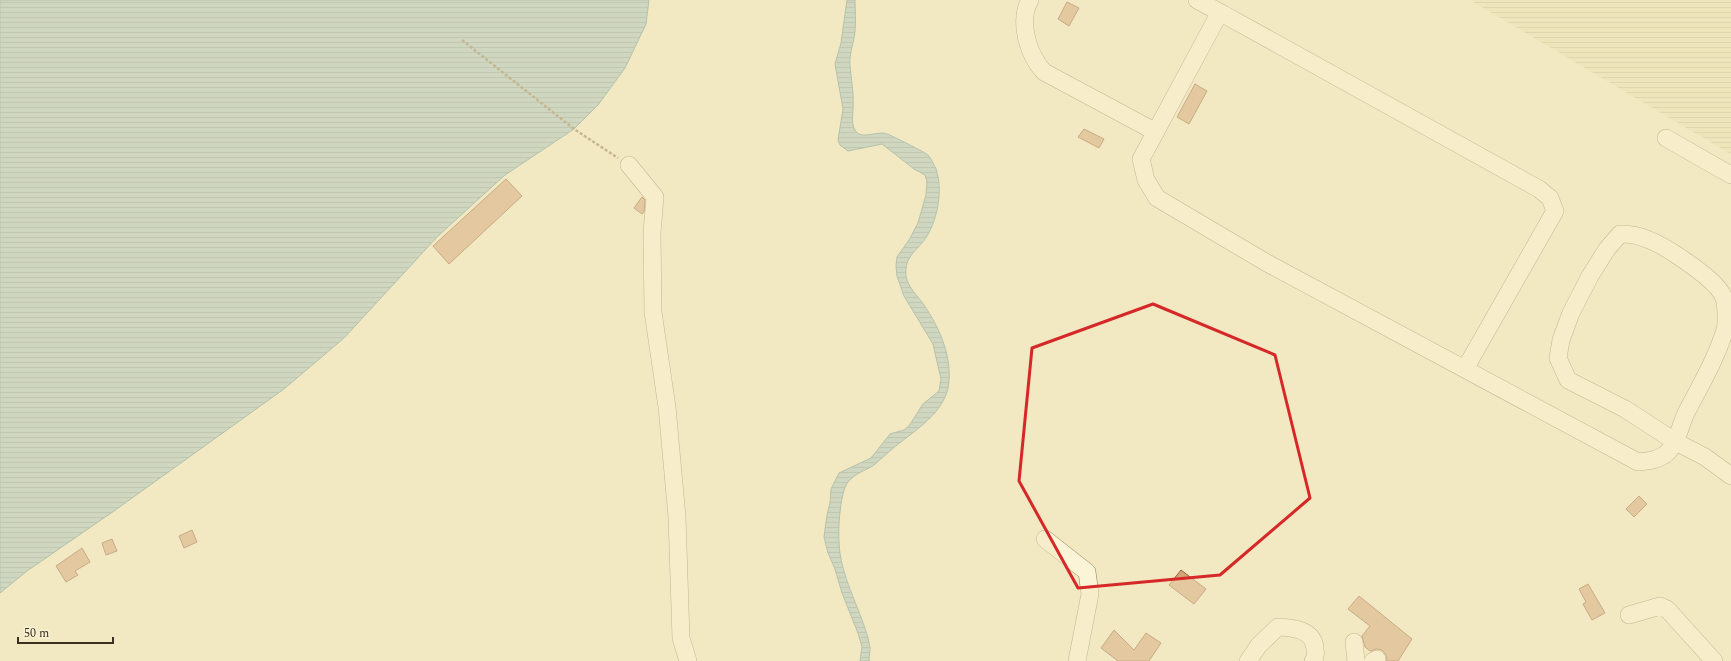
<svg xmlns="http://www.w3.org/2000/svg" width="1731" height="661" font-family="Spectral,serif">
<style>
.farmland{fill:url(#farmland-rules)}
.water{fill:url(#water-rules);stroke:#6b938d}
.building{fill:#d3a475;stroke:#8f643b}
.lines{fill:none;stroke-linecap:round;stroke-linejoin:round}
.minor-casing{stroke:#8e7957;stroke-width:18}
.path{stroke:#8e7957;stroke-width:2.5;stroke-dasharray:3 2;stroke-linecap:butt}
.minor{stroke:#fcf4d6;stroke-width:17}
.marked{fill:none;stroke:#d62828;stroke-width:3;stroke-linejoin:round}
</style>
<defs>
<pattern id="farmland-rules" width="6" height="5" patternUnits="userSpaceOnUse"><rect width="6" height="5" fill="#e8e4af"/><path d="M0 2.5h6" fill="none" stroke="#c8c496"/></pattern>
<pattern id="water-rules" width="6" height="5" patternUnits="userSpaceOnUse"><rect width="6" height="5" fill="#a5c4be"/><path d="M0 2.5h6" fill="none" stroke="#88a09a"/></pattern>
</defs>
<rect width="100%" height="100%" fill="#f2e8c2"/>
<path class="farmland" d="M1470,0H1731V154L1688,129Z"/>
<path class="water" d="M0,0H649L646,24L625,68L598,105L574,129L505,175L438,236L344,338L284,389L114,511L27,571L0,593Z
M847,0H855C855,10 856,21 855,31C854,42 849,54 850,65C851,79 854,93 853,107C853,115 851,124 855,130C861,141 878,130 887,134C891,135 926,153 928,155C931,158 934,165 936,169C943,189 938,218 927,236C918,251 904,255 906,276C908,288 918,296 924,305C939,327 951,354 949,381C947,413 913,431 891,450C885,455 880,460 874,465C865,471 855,473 848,482C840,492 838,529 839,542C840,575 859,606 868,638L870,648L869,661H860L862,647L858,633L842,593L835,569L828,553L824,537L827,515L830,503L831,489L839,473L871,458L890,434L904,430L909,426L923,404L939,391L941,379L933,344L904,296L897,276L896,266L897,257L909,240L918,223L926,195L927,181L925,175L914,169L882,144L848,151L840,145L838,140L843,109L835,64L841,43Z"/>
<path class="building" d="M1067,2L1079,8L1069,26L1058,19Z
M1195,84L1207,91L1189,124L1177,117Z
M1084,129L1104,139L1099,148L1078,137Z
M506,179L522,196L449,264L433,246Z
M642,197L645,200L644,212L642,214L634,208Z
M1639,496L1647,504L1634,517L1626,509Z
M192,530L197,542L184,548L179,536Z
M112,539L117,551L106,555L102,543Z
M82,548L90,562L75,571L78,575L66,582L56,566Z
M1181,570L1206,589L1194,604L1169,585Z
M1588,584L1605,613L1592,620L1583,604L1586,602L1579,589Z
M1359,596L1412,639L1398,661H1387L1386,655L1382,650L1377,649L1370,651L1365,647L1362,636L1370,626L1348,609Z
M1114,630L1134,650L1146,633L1161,643L1149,661H1118L1101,648Z"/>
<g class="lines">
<g class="minor-casing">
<path id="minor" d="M1030,0C1018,21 1028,55 1044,72L1156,132
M1197,0L1223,14
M1666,138L1731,175
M629,165L655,197L652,233L653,312L667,407L677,517L681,638L688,661
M1465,369L1555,211L1550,198L1539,189L1223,14L1217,18L1212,27L1141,159L1146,180L1157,198L1267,263L1638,462C1648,461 1659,460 1667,453C1678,442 1680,426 1686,413C1700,386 1716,359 1725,330C1727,322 1726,310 1725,302C1723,286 1694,267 1681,258C1664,246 1640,233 1620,234L1607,249L1590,276L1571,313L1561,340L1558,358L1568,380L1625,409L1676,442L1705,457L1731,476
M1045,539L1087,572L1090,594L1077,661
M1629,615L1660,606L1667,609L1714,661
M1354,642L1356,661
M1248,661L1259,645L1278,627C1293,628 1314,629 1315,649C1316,654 1316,657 1313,661
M1373,661L1377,659"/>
</g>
<path class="path" d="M462,40L574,129L618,158"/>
<use href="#minor" class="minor"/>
</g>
<path d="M0 0H1731V661H0ZM1153,304L1275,355L1310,498L1220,575L1078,588L1019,481L1032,348Z" fill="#f2e8c2" fill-opacity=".55" fill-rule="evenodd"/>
<path class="marked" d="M1153,304L1275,355L1310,498L1220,575L1078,588L1019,481L1032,348Z"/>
<path d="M18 637v6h95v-6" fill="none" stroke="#3c2f1d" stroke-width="2"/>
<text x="24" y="637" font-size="12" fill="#3c2f1d" stroke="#f8f1d3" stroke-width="3" paint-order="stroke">50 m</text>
</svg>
